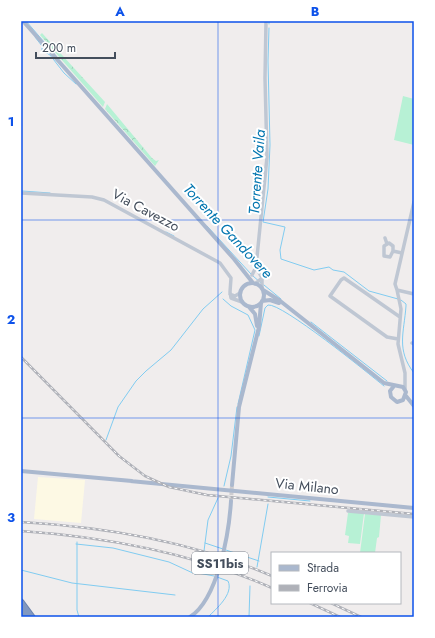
<svg xmlns="http://www.w3.org/2000/svg" width="435" height="638" font-family="Jost,sans-serif">
<style>
.commercial{fill:#fdf9e4}
.grass{fill:#b7f1d5}
.forest{fill:url(#forest-crowns)}
.lines{fill:none;stroke-linecap:round;stroke-linejoin:round}
.stream{stroke:#81ccf1;stroke-width:1}
.major-tunnel{stroke:#cecdd0;stroke-width:4;stroke-dasharray:4 2;stroke-linecap:butt}
.highway-casing{stroke:#6c83ab;stroke-width:7}
.minor{stroke:#bfc7d3;stroke-width:3.5}
.major{stroke:#aab8ce;stroke-width:4}
.highway{stroke:#8198c0;stroke-width:5}
.rail-casing{stroke:#afb1b8;stroke-width:2.5}
.rail{stroke:#fff;stroke-width:1;stroke-dasharray:3;stroke-linecap:butt}
.grid{fill:none;stroke:#0d52ea;stroke-width:1;stroke-opacity:0.55}
.labels{text-anchor:middle;dominant-baseline:central;stroke-width:4;stroke-linejoin:round;paint-order:stroke}
.shield{fill:#fff;stroke:#7c838d;stroke-width:1}
.shield-label{font-size:13px;font-weight:bold;fill:#444e5c}
.street-label{font-size:14px;fill:#444e5c;stroke:#fff}
.water-label{font-size:15px;font-style:italic;fill:#0376b0;stroke:#fff}
.neatline{fill:none;stroke:#0d52ea;stroke-width:1.5}
.grid-label{font-size:13px;text-anchor:middle;font-weight:bold;fill:#0d52ea}
</style>
<defs>
<pattern id="forest-crowns" width="20" height="18" patternUnits="userSpaceOnUse"><rect width="20" height="18" fill="#b7f1d5"/><path d="M2 6a3 3 0 1 1 6 0M12 15a3 3 0 1 1 6 0" fill="none" stroke="#9fd0b9"/></pattern>
</defs>
<rect width="100%" height="100%" fill="#f0eded"/>
<path class="commercial" d="M38,477L85,480L81,523L34,519Z"/>
<path class="grass" d="M403,96L414,99V145L394,140Z
M350,512L364,513L360,544L348,543L349,536L345,535L348,513Z
M365,514L381,515L379,537L377,538L375,553H360Z"/>
<path class="forest" d="M42,33L105,102L103,107L40,35Z
M107,104L152,158L156,161L159,160L155,166L105,109Z"/>
<g class="lines">
<path class="stream" d="M26,21L57,57
M269,24V21
M269,28L268,61L270,145L268,189L263,222L285,227L280,250L281,259L314,270L329,267L333,270L344,272L369,291L398,299
M35,37L42,46V50
M45,52L50,55L64,73L76,84
M22,191L50,193
M207,226L251,274
M166,232L174,236
M253,276L261,283
M264,285L281,299
M223,299L231,306L248,315L255,330L238,404
M401,300L406,304V306C404,333 396,350 414,373
M311,322L387,381
M259,336L265,308L268,305C282,303 368,373 384,386
M413,401L414,402
M413,409L414,410
M106,440L118,407L136,381L146,371L171,350L203,309L222,292
M224,486L231,456L237,407
M268,497L310,501
M77,542V610L79,617
M205,543L223,549
M76,544L113,548L169,562L195,574L198,573L214,576
M226,550L259,561
M204,551L208,520L218,498
M257,567L268,504
M21,570L72,583L175,595
M208,617C216,609 234,594 228,581L217,577
M249,617L250,586"/>
<path class="major-tunnel" d="M231,501L232,485"/>
<g class="highway-casing">
<path id="highway" d="M21,602L32,617
M21,609L26,617
M21,616V617"/>
</g>
<path class="minor" d="M21,193L92,197L104,200L220,263L231,278L230,292L231,298L242,302
M414,202L395,284L397,290L414,294
M385,238L387,244
M393,251L390,257L384,256V246L389,243L393,246V251L402,253
M252,275L256,267
M255,284L262,278
M262,288V278L256,267L267,157L265,78L266,21
M397,290L401,309L398,344L405,373V389
M230,294L235,296L240,293
M398,339L387,337L330,296L341,280L344,278L400,317
M412,343L414,344
M348,511L414,517"/>
<path class="major" d="M23,21L234,259L253,283
M240 295a12 12 0 1 1 24 0a12 12 0 1 1-24 0Z
M263,290L279,300L384,383L403,387L406,392L403,400L397,402L391,397L390,391L394,386
M262,301L270,300L279,303
M249,307L255,314L257,326
M406,396L414,406
M21,471L132,481
M130,481L414,508
M232,485L239,407L259,327L261,303
M190,617C218,599 229,533 231,501"/>
<use href="#highway" class="highway"/>
<g class="rail-casing">
<path id="rail" d="M21,357L119,456L145,476L169,487L207,495L414,514
M21,522C106,527 194,542 272,576
M21,531C107,537 193,553 272,588
M310,603L340,617
M331,603L361,617"/>
</g>
<use href="#rail" class="rail"/>
</g>
<path class="grid" d="M218,21V617M21,220H414M21,418H414"/>
<g class="labels">
<rect class="shield" x="192" y="552" width="56" height="22" rx="3"/>
<g class="shield-label">
<text x="220" y="563">SS11bis</text>
</g>
<g class="street-label">
<text transform="translate(146 210) rotate(28)">Via Cavezzo</text>
<text transform="translate(307 486) rotate(6)">Via Milano</text>
</g>
<g class="water-label">
<text transform="translate(257 172) rotate(-86)">Torrente Vaila</text>
<text transform="translate(228 231) rotate(47)">Torrente Gandovere</text>
</g>
</g>
<rect width="435" height="638" fill="none" stroke="#ffffff" stroke-width="44"/>
<rect x="271" y="552" width="130" height="52" fill="#ffffff" stroke="#b4b8be"/>
<rect x="279" y="565" width="20" height="6" fill="#aab8ce" stroke="#b4b8be"/>
<text x="307" y="572" font-size="12" fill="#444e5c">Strada</text>
<rect x="279" y="585" width="20" height="6" fill="#afb1b8" stroke="#b4b8be"/>
<text x="307" y="592" font-size="12" fill="#444e5c">Ferrovia</text>
<path d="M36 52v6h79v-6" fill="none" stroke="#444e5c" stroke-width="2"/>
<text x="42" y="52" font-size="12" fill="#444e5c" stroke="#ffffff" stroke-width="3" paint-order="stroke">200 m</text>
<rect x="22" y="22" width="391" height="594" class="neatline"/>
<g class="grid-label">
<text x="120" y="16">A</text>
<text x="315" y="16">B</text>
<text x="11" y="126">1</text>
<text x="11" y="324">2</text>
<text x="11" y="522">3</text>
</g>
</svg>
